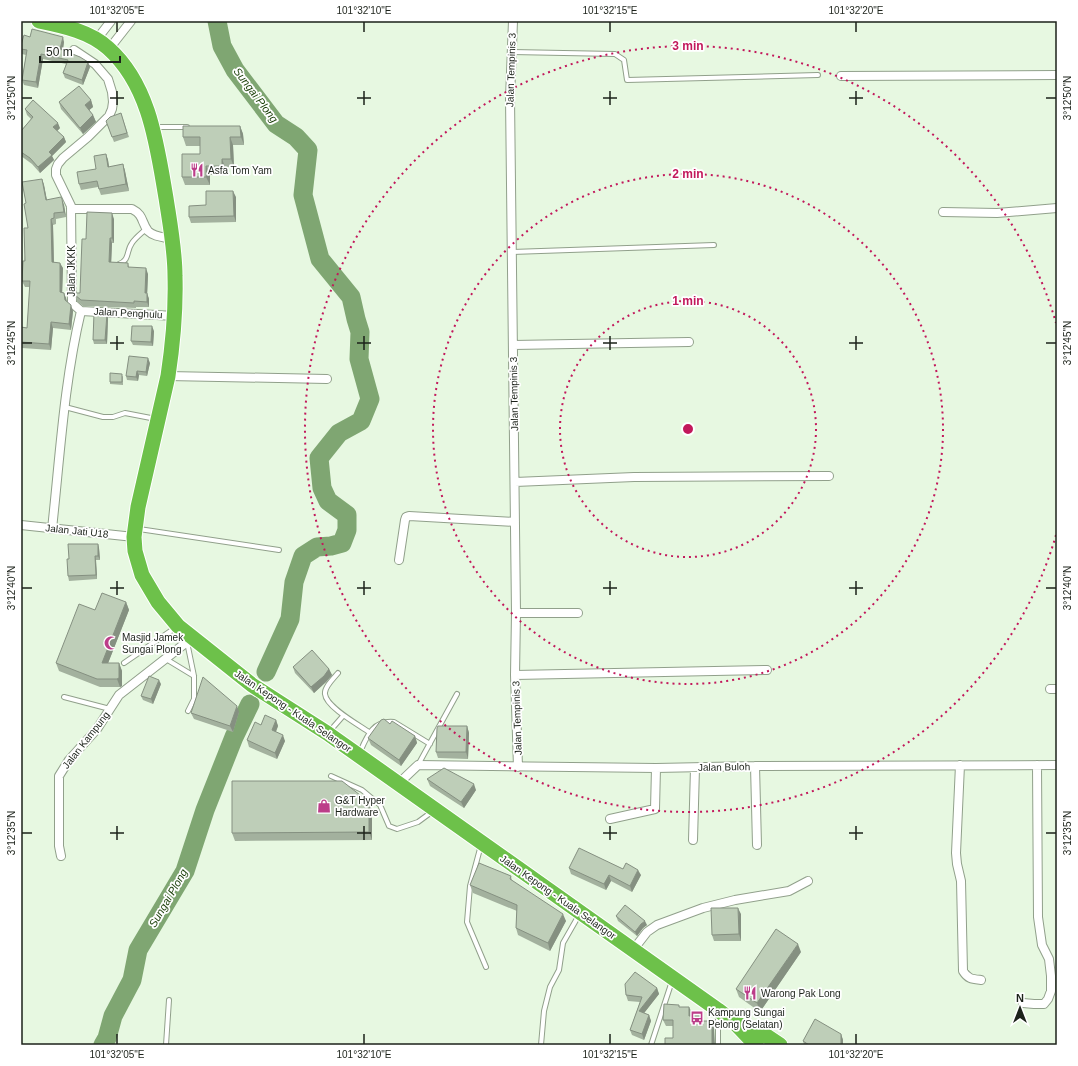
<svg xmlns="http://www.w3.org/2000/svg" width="1078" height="1066" font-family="Helvetica,sans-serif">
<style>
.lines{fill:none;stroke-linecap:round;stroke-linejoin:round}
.river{stroke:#7fa672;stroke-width:19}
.lane-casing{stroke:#91a08b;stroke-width:6}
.street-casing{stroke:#91a08b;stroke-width:10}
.highway-casing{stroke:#fff;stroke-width:17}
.lane{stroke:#fff;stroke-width:4}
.street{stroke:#fff;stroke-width:8}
.highway{stroke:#6dc14a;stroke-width:15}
.wall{fill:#a3b19e}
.shaded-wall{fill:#859081}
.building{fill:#beceb8;stroke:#859081}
.ticks{fill:none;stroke:#1c221a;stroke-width:1.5}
.ring{fill:none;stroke:#c2185b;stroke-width:2;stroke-dasharray:2 4}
.labels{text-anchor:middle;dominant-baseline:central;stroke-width:3.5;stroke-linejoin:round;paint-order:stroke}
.street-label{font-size:10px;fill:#1c221a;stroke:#fff}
.poi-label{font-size:10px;fill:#1c221a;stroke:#fff;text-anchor:start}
.water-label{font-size:11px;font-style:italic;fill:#193e07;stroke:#fff}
.centre{fill:#c2185b;stroke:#fff;stroke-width:2}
.ring-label{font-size:12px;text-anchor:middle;font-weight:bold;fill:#c2185b;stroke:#fff;stroke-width:3.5;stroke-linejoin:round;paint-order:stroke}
.neatline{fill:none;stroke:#1c221a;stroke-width:1.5}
.ticks-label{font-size:10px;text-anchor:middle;fill:#1c221a}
</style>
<rect width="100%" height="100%" fill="#e7f8e1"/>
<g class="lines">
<path class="river" d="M217,21L222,46L235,70L276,124L296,137L308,150L303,195L320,259L351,297L356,319L360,332L359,359L370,399L361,421L339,433L319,458L322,488L328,501L347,515V530L342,543L331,546L317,547L303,556L294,582L290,619L266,672
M103,1045L107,1038L113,1016L132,980L138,950L185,871L205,810L234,737L250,704"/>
<g class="lane-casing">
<path id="lane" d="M512,52L615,54L624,60L627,80L818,75
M154,127H187
M512,252L714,245
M119,264C130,260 126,251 132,243C136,237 142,233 147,228
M65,407L103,417H113L125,413L156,419
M139,529L279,550
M187,642L194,676V699L188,711
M166,659L194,676
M124,663L175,628
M338,673C334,678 324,687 325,694C326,707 359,725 369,732
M64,697L110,709
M329,732L343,716
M360,752C367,736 373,720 394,722L430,744
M418,765L457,694
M331,776L362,790L380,805L389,826L397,829L418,822L433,811
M481,845L470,886L467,922L486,967
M166,1045L169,1000
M541,1045L544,1011L550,987L559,970L563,943L579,915
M651,1045L672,981
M718,1045V1015"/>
</g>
<g class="street-casing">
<path id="street" d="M513,21L510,98L516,613L515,675L518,767
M97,39L111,21
M109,49L131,21
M841,76L1057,75
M71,209H132C144,215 141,222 148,231C154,237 164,237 172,239
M943,212L997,213L1057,208
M81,311L175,316
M513,345L689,342
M168,376L327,379
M515,482L634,477L829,476
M21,525L134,537
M52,529C60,456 64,382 81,311L72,303L71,206L56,175V169L58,164L63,158L88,137L109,116L112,109L113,102L112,92L108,79L95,64L74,50
M399,560L405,520L406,517L409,516L515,522
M516,613H578
M515,675L767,670
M1050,689H1057
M960,765L956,853L957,864L961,881L963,971C968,979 972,979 981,980
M755,766L757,845
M398,784L418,765L656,768L755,766L1057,765
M610,819L655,809L656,768
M693,840L695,768
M61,856L59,846V776L69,760L97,729L119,695L192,638
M633,950L647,932L657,925L703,908L735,900L789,891L808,881
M1023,1003L1034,1004H1044L1048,999L1051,991V976L1049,959L1042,945L1038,917L1037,765"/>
</g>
<g class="highway-casing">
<path id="highway" d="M39,21C63,26 89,31 108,48C150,85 157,146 166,198C170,224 175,250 175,276C176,310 173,343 168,376L138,507L134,537L135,551L142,575L158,602L178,626L252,685L327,733L718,1010L735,1023L756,1045
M740,1025L765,1035L780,1045"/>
</g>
<use href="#lane" class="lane"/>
<use href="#street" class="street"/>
<use href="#highway" class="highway"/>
</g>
<path class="wall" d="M30,37L64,42L63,50L88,62L90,67L83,85L65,78L63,73L66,64L43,59L38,88L24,85L22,80L26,55L22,54L21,51V45Z
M91,100L93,107L89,110L93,115L96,122L83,134L61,109L59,102Z
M25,109L60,128L57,131L64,137L66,142L52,156L54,160L40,173L32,164L21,156V131L31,119L27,115Z
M121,113L129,137L114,142L106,121Z
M240,126L243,134L244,145H233L234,167H225V174L210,175V185H185L182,177L200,154V146H186L183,137Z
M106,154L108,160L109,167L123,164L125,171L129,191L101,195L98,187L81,190L79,184L96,169Z
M42,179L44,185L47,200L64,205L66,217L56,219V224L53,225L54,262L63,268L62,292L66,298L67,301L73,311L71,330L53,328L51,350L22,348L21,345V327L27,328L30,287H25L22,281L28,228L26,203Z
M236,197V222L191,223L189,217L206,205Z
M114,219V243H112L111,262L128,263L129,267L148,274L147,293L149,299V307H136V308L83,306L77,301L75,295L80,293L86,239Z
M107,314L108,318L107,344H94L93,340Z
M154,331L153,346L133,345L131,341Z
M150,363L147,376L139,375L138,381L127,380L126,376Z
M123,376V385L110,384V382Z
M98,544L99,548L100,560H96L97,579L69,581L68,576L69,559Z
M126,602L129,610L108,663H119L122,671V686L120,687H100L59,671L56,663L95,610Z
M293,667L329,669L332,675L326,682L314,693L295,673Z
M161,684L153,704L143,700L141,696Z
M239,712L233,732L194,719L191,713Z
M276,720L278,726L276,732L285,741L277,759L249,747L247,740L261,725Z
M390,724L415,736L417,743L401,766L371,745L368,738Z
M467,726L469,733L468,759L438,758L436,752Z
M427,779L476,790L464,808L430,786Z
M369,802L372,811V840L235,841L232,833Z
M569,868L623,869L641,875L632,892L611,881L606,890L571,874Z
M511,876L512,881L566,921L550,951L518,935L516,928L517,911L473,893L470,885Z
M741,914V941H714L712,935Z
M616,916L647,925L643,928L637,936L618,921Z
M801,952L760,1012L739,997L736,989Z
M657,988L659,994L644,1013L649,1015L651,1021L644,1040L632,1035L630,1030L640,1002L628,1001L626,995Z
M680,1007L692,1013V1016L702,1021H712L714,1027L673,1038V1026H666L663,1020Z
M841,1034L843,1040V1045H804L803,1041Z"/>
<path class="shaded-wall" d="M63,37L64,42L62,54L60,49Z
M41,54L43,59L38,88L36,82Z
M88,62L90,67L83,85L82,80Z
M91,100L93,107L87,112L85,105Z
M93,115L96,122L83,134L80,128Z
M58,123L60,128L55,133L53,127Z
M240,126L243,134L244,145L241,137Z
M64,137L66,142L52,156L54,160L40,173L38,167L49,152Z
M230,137L233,145L234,167L231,159Z
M106,154L108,160L110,173L108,167Z
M222,159L225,167V174L222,166Z
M123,164L125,171L129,191L126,184Z
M206,166L210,175V185L206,177Z
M42,179L44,185L48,206L46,200Z
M233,191L236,197V222L234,216Z
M62,199L64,205L66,217L64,212Z
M112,213L114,219V243L112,238Z
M51,219L53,225L54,268L52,262Z
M110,238L112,243L111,268L109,262Z
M60,263L63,268L62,298L60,292Z
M146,268L148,274L147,299L145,293Z
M64,293L66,298L67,306L65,300Z
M147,293L149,299V307L147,302Z
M71,305L73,311L71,330L69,324Z
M107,314L108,318L107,344L105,340Z
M51,322L53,328L51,350L49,344Z
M152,326L154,331L153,346L151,342Z
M148,358L150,363L147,376L146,372Z
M137,371L139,375L138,381L136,377Z
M98,544L99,548L100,560L98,556Z
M95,556L96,560L97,579L96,575Z
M126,602L129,610L105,671L102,663Z
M119,663L122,671V686L120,687L117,679Z
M329,669L332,675L326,682L314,693L311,687Z
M159,680L161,684L153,704L151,699Z
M237,706L239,712L233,732L230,726Z
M276,720L278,726L274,736L272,730Z
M467,726L469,733L468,759L466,752Z
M283,735L285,741L277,759L275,753Z
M415,736L417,743L401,766L399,760Z
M474,784L476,790L464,808L461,802Z
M369,802L372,811V840L369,832Z
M638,870L641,875L632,892L630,886Z
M609,875L611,881L606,890L604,884Z
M738,908L741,914V941L739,934Z
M563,914L566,921L550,951L548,943Z
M645,921L647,925L643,928L637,936L635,932L641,924Z
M798,944L801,952L760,1012L757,1003Z
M657,988L659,994L641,1017L639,1011Z
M689,1007L692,1013L691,1022L689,1016Z
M649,1015L651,1021L644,1040L642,1034Z
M712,1021L714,1027L715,1045H712Z
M841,1034L843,1040V1045H841Z"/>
<path class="building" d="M32,29L63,37L60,49L80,57L88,62L82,80L63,73L68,60L41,54L36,82L22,80L27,50L21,49V45L24,35L30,37Z
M79,86L91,100L85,105L93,115L80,128L59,102Z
M33,100L58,123L53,127L64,137L49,152L52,155L38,167L30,158L21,152V131L33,117L25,109Z
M121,113L127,133L112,137L106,121L110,117Z
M183,126H240L241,137H230L231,159H222V166H206V177H182V154H200V137H183Z
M106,154L108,167L123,164L126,184L99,189L97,181L79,184L77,172L96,169L94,156Z
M42,179L46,200L61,197L62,199L64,212L54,213V218L51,219L52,262L60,263V292L64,293L65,300L71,305L69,324L51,322L49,344L21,342V327L27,328L30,281H22L23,261H25L24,228H28L24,204L26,203L22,182Z
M206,191H233L234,216L189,217V206L206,205Z
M87,212L112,213V238H110L109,262L128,263V267L146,268L145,293H147V302L134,301V303L81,300L75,295V293H80L82,239H86Z
M94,313L107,314L105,340H93Z
M132,326H152L151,342L131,341Z
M129,356L148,358L146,372L137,371L136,377L126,376Z
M110,373L122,374V382H110Z
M68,544H98V556H95L96,575L68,576L67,559H69Z
M102,593L126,602L102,663H119V678L117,679H97L56,663L79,604L95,610Z
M312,650L329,669L324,676L311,687L293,667Z
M149,676L159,680L151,699L141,696Z
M203,677L237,706L230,726L191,713Z
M265,715L276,720L272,730L283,735L275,753L247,740L255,722L261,725Z
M384,719L390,724L392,721L415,736L399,760L368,738L381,720Z
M438,726H467L466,752H436L437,728Z
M444,768L474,784L461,802L427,779Z
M232,781H342L369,802V832L232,833Z
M579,848L623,869L626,863L638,870L630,886L609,875L604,884L569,868Z
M479,863L511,876L510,879L563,914L548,943L516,928L517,905L470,885Z
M625,905L645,921L641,924L635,932L616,916Z
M711,908H738L739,934L712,935Z
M776,929L798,944L757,1003L736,989Z
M635,972L657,988L639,1011L649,1015L642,1034L630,1030L642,997L626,995L625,984Z
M664,1004L679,1005V1007H689V1016H700V1021H712V1045H665V1038H673V1020H663Z
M815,1019L841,1034V1045H809L803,1041Z"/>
<path class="ticks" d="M117,22V32M364,22V32M610,22V32M856,22V32M117,91V105M364,91V105M610,91V105M856,91V105M22,98H32M110,98H124M357,98H371M603,98H617M849,98H863M1046,98H1056M117,336V350M364,336V350M610,336V350M856,336V350M22,343H32M110,343H124M357,343H371M603,343H617M849,343H863M1046,343H1056M117,581V595M364,581V595M610,581V595M856,581V595M22,588H32M110,588H124M357,588H371M603,588H617M849,588H863M1046,588H1056M117,826V840M364,826V840M610,826V840M856,826V840M22,833H32M110,833H124M357,833H371M603,833H617M849,833H863M1046,833H1056M117,1034V1044M364,1034V1044M610,1034V1044M856,1034V1044"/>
<g class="ring">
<circle cx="688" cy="429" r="128"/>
<circle cx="688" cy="429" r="255"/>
<path d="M1056 535A383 383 0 1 1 1056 323"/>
</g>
<defs>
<g id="restaurant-bare" transform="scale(1.08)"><path d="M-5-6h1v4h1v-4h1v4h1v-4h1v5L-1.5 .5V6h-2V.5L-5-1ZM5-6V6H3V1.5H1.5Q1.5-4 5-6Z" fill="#bc3d89" stroke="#fff" stroke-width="2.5" paint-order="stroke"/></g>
<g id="mosque-bare" transform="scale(1.08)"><path d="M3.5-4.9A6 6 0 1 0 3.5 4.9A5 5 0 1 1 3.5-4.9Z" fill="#bc3d89" stroke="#fff" stroke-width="2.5" paint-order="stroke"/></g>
<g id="shop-bare" transform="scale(1.08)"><path d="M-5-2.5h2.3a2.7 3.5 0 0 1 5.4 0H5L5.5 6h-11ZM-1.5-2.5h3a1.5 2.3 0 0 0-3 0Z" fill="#bc3d89" stroke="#fff" stroke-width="2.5" paint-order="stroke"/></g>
<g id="bus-bare" transform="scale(1.08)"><path d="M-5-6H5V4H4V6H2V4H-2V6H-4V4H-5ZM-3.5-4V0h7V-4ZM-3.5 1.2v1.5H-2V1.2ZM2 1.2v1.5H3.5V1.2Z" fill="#bc3d89" stroke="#fff" stroke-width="2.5" paint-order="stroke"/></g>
</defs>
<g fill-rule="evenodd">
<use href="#restaurant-bare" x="197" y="170"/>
<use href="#mosque-bare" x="111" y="643"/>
<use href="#shop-bare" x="324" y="806"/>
<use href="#restaurant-bare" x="750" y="993"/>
<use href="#bus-bare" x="697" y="1018"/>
</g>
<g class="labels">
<g class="street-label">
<text transform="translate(511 70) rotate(-88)">Jalan Tempinis 3</text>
<text transform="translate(71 271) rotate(-90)">Jalan JKKK</text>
<text transform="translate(128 313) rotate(3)">Jalan Penghulu</text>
<text transform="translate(514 394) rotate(-91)">Jalan Tempinis 3</text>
<text transform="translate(77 531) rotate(6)">Jalan Jati U18</text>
<text transform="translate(293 711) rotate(34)">Jalan Kepong - Kuala Selangor</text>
<text transform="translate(517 718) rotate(-92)">Jalan Tempinis 3</text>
<text transform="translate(86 740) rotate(-52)">Jalan Kampung</text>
<text transform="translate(724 767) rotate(-1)">Jalan Buloh</text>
<text transform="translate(558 897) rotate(35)">Jalan Kepong - Kuala Selangor</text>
</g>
<g class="poi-label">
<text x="208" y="170">Asfa Tom Yam</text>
<text x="122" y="637">Masjid Jamek<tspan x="122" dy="12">Sungai Plong</tspan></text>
<text x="335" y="800">G&amp;T Hyper<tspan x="335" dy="12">Hardware</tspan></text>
<text x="761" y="993">Warong Pak Long</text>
<text x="708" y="1012">Kampung Sungai<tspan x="708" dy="12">Pelong (Selatan)</tspan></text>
</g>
<g class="water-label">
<text transform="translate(256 95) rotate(53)">Sungai Plong</text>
<text transform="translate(168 898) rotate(-60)">Sungai Plong</text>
</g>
</g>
<circle cx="688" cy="429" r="6" class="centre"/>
<g class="ring-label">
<text x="688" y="50">3 min</text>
<text x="688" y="178">2 min</text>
<text x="688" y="305">1 min</text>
</g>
<rect width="1078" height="1066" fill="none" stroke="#ffffff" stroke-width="44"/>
<g transform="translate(1020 1008)" stroke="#ffffff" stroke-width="3" paint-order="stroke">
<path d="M0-3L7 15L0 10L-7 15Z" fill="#1c221a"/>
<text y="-6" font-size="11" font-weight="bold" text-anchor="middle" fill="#1c221a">N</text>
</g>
<path d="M40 56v6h80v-6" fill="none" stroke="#1c221a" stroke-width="2"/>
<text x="46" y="56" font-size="12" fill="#1c221a" stroke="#ffffff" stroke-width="3" paint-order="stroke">50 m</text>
<rect x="22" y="22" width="1034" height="1022" class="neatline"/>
<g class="ticks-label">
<text x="117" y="14">101°32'05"E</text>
<text x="364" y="14">101°32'10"E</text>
<text x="610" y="14">101°32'15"E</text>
<text x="856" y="14">101°32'20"E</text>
<text transform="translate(11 98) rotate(-90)" y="4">3°12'50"N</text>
<text transform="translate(1067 98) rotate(-90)" y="4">3°12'50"N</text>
<text transform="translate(11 343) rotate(-90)" y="4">3°12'45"N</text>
<text transform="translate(1067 343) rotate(-90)" y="4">3°12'45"N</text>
<text transform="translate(11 588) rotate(-90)" y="4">3°12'40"N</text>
<text transform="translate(1067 588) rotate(-90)" y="4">3°12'40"N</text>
<text transform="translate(11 833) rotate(-90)" y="4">3°12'35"N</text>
<text transform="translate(1067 833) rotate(-90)" y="4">3°12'35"N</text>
<text x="117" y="1058">101°32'05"E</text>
<text x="364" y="1058">101°32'10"E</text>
<text x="610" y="1058">101°32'15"E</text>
<text x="856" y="1058">101°32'20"E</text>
</g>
</svg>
